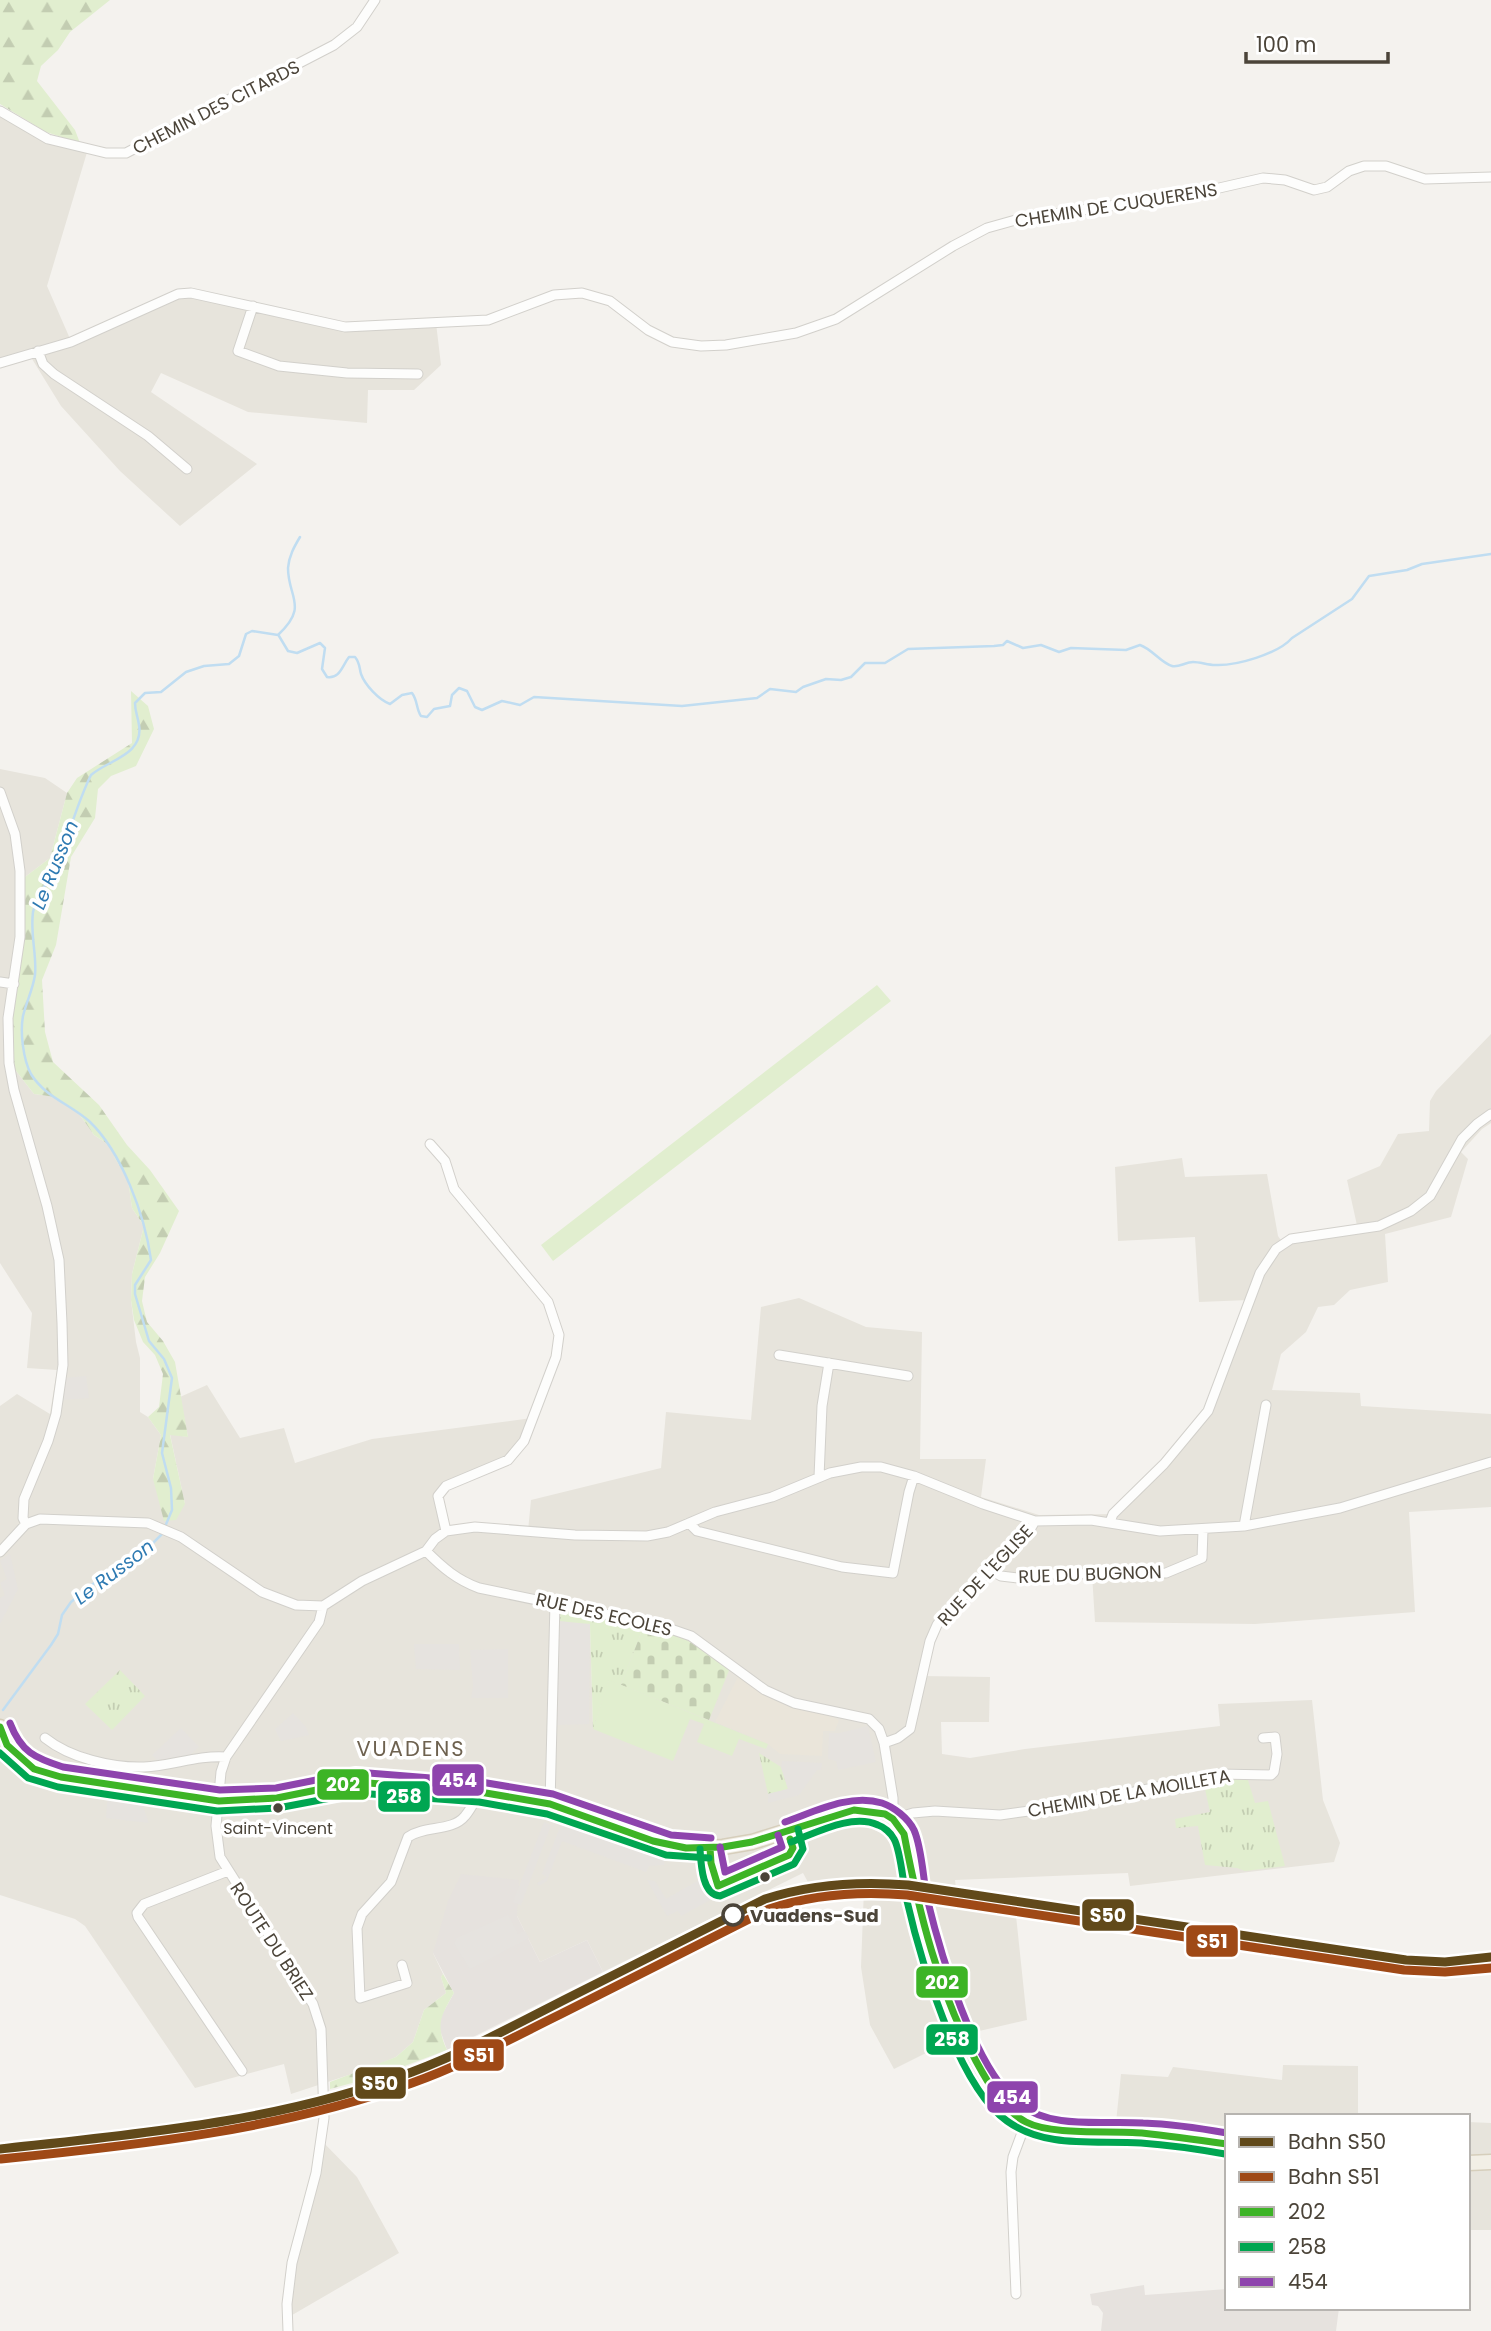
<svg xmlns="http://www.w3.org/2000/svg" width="1491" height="2331" font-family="Poppins,sans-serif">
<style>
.residential{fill:#e7e4dc;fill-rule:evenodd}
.industrial{fill:#e6e2de}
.education{fill:#eae5da}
.grass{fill:url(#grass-tufts)}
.forest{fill:url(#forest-firs)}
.cemetery{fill:url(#cemetery-stones)}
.pitch{fill:#e1eecf}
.parking{fill:#e6e3df}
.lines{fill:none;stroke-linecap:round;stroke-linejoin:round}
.stream{stroke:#c0ddf1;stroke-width:2.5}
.minor-casing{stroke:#d2d0cb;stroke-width:11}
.primary-casing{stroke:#d6cebb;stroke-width:17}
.minor{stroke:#fdfdfc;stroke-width:9}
.primary{stroke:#f2efe6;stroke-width:14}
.bus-1-casing{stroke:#fff;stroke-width:12}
.bus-2-casing{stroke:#fff;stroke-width:12}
.bus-3-casing{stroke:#fff;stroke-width:12}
.bus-1{stroke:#3db426;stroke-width:7}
.bus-2{stroke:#00a651;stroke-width:7}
.bus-3{stroke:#8e44ad;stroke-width:7}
.rail-1-casing{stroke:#fff;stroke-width:14}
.rail-2-casing{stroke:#fff;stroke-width:14}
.rail-1{stroke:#61491a;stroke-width:9}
.rail-2{stroke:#9f4916;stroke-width:9}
.bus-dot{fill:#4b4439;stroke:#fff;stroke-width:2.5}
.stop-dot{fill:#fff;stroke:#4b4439;stroke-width:3.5}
.labels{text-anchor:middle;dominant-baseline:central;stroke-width:7;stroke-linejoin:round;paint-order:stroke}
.bus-label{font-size:16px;fill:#4b4439;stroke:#fff}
.street-label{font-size:18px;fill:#4b4439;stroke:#fff}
.stop-label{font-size:18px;font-weight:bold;fill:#4b4439;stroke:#fff;text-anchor:start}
.water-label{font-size:19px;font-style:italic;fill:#2e7ab2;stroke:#fff}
.quarter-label{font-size:21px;letter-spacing:2px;fill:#6e6250;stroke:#fff}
.line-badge{stroke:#fff;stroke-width:2.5}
.badge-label{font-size:19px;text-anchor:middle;font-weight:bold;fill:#fff}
</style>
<defs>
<pattern id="grass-tufts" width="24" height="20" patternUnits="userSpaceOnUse" patternTransform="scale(1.75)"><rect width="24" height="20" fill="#e1eecf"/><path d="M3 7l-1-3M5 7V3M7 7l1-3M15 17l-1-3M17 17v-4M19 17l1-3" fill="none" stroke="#c3cdb2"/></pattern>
<pattern id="forest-firs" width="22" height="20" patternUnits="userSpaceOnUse" patternTransform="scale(1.75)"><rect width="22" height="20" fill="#e1eecf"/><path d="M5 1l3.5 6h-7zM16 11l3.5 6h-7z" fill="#c3cdb2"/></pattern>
<pattern id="cemetery-stones" width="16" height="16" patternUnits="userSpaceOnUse" patternTransform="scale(1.75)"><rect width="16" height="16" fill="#e1eecf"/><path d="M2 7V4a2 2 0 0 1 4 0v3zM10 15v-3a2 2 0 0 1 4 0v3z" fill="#c3cdb2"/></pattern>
</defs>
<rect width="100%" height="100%" fill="#f4f2ee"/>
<path class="residential" d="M0,111L48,139L88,149L47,286L71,341L178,294L345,327L436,323L441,365L414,390H368L367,423L248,412L161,373L151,392L257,464L180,526L120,471L61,406L29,354L0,363Z
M0,769L45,778L67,793L50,858L25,877L13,1067L34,1094L55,1097L77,1111L94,1135L111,1146L115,1158L128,1180L132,1208L144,1226L132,1274L131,1300L136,1342L140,1358V1412L148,1417L161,1435L153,1479L185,1504L170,1434L188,1437L180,1397L207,1385L240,1438L284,1428L295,1463L372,1439L532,1418L508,1460L446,1486L438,1496L446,1531H528L531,1500L661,1468L666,1412L751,1420L761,1307L799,1298L866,1327L922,1332L920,1459H986L981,1497L1039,1515L1113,1514L1208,1411L1249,1300L1199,1302L1195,1237L1118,1241L1115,1167L1182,1158L1185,1177L1267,1174L1278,1236L1283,1243L1358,1230L1347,1180L1380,1166L1398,1134L1429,1131L1430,1101L1436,1091L1491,1034V1123L1482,1129L1461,1152L1468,1159L1451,1217L1385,1234L1388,1282L1350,1290L1334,1305L1318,1307L1306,1332L1281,1354L1272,1390L1360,1393L1361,1406L1491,1414V1507L1409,1512L1415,1612L1255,1624L1095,1622L1092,1574L1018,1578L990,1570L937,1625L922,1676L990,1677L989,1722H941L942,1754L970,1758L1025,1749L1220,1726L1218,1704L1312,1700L1323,1800L1340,1843L1334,1862L1130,1886L1128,1873L955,1880L956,1889L902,1880L863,1879L809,1884L803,1873L603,1972L587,1940L540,1962L517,1916L433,1953L443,1974L441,1977L446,1993L424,2010L413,2042L396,2057L367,2069L291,2094L284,2064L195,2088L85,1926L75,1919L0,1895V1406L17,1394L50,1414L57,1370L27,1368L32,1313L0,1263ZM610,1621L643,1628L620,1684L609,1680L593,1726L590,1624Z
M864,1888L926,1892L1015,1906L1027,2020L962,2035L894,2069L870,2025L861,1967Z
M1283,2065L1358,2066V2116H1227V2144L1115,2132L1121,2074L1168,2077L1173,2067L1282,2080Z
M1468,2122L1491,2123V2230H1468Z
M321,2140L357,2177L399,2253L287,2318V2304Z"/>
<path class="industrial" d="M461,1874L519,1880L517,1916L540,1962L587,1940L603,1972L447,2050L440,2030V2018L454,1993L433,1953L448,1901Z
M1144,2285L1145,2295L1227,2289V2308H1339L1336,2331H1101L1103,2313L1098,2306L1092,2305L1090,2294Z"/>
<path class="education" d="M740,1673L794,1703L839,1720L835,1731H823L822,1756L780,1754L768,1744L715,1722Z"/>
<path class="grass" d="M560,1607L643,1628L621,1685L609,1681L593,1729L590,1625L558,1621Z
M120,1670L145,1696L112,1730L85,1704Z
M759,1753L781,1767L788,1789L768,1794Z
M1247,1777L1255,1803L1268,1801L1285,1866L1245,1871L1237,1868L1205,1865L1198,1826L1176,1828L1175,1819L1210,1812L1203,1780Z"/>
<path class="forest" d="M0,0H110L70,32L58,50L41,66L37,81L75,130L80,143L46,132L0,104Z
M131,691L148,706L154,729L136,766L111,776L98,789L95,818L71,857L56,945L42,980L45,1032L53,1062L99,1105L127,1145L150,1170L179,1211L160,1253L145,1277L142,1301L147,1322L163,1341L175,1362L188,1437L170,1435L185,1504L176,1520L164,1521L153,1479L161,1435L148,1417L159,1407L163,1374L155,1355L143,1342L134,1320L131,1300L132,1274L144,1226L132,1208L128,1180L115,1158L111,1146L94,1135L77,1111L55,1097L34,1094L13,1067L9,1020L25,877L50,858L67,793L77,778L132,743Z
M443,1974L454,1993C441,2016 435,2024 447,2050L378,2076L330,2089V2082L396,2057L413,2042L424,2010L446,1993L441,1977Z"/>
<path class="cemetery" d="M643,1628L679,1635L730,1668L709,1720L621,1685Z"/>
<path class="pitch" d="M877,985L891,1001L553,1261L541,1245Z
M609,1680L768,1744L766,1749L739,1739L732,1756L697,1742L704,1724L690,1719L673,1761L593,1729Z"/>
<path class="parking" d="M86,1376L89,1398L61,1400L64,1378Z
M10,1553L18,1589L0,1624V1598L5,1595L0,1583L7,1579L0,1561Z
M558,1621L590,1624L589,1724L556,1725Z
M414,1644H459L460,1670L416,1669Z
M508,1649V1698H471L473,1686L470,1650Z
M293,1713L306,1727L309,1735L281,1741L275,1729Z
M868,1726L876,1762L838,1770L836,1761L828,1759L829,1733H840Z
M181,1728L199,1747L190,1755L159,1762L152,1755Z
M782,1761L822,1763L821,1770H817L799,1795L768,1803V1794L788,1789L781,1767Z
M108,1793L140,1799L149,1823L106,1818Z
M572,1818L645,1848L666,1853L664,1865L649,1866L646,1872L562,1841L547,1881L539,1886L537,1883L547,1877L542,1874L558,1832L563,1823Z
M544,1822L551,1825L521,1905L513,1902Z
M647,1880L655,1881L666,1899L699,1880L707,1886L712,1899L681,1916L678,1911L667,1916Z
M508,1915L518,1934L525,1931L529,1938L470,1969L454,1943L457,1938Z"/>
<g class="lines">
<path class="stream" d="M279,636L288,651L297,653L320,643L325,648L322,669L327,677C340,679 342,666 349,657H355C360,663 359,667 361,674C365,685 379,700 390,704L402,695L412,693C418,701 416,709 421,716L427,717L434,709L450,706L452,695L459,688L467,691L475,707L482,710L502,701L520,705L534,697L682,706L757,698L770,689L796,692L803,687L826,679L841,680L851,677L865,663H885L908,649L994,646L1003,645L1007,641L1023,648L1041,645L1059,652L1071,648L1126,650L1140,645C1152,649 1161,663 1172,666C1178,668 1186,662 1193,662C1200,662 1208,665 1215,665C1236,666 1278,654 1292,638L1352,599L1369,576L1407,570L1422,564L1491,554
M3,1710L51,1645L58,1634L62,1615L71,1602L109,1571L150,1546L162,1534L172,1510L171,1488L162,1453L172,1378L164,1359L149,1341L135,1294V1285L151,1260C145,1216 122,1152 89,1121C70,1104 45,1097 31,1074C23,1059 20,1032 23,1016C26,1003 33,989 35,975C37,955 30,934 33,912C36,896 48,883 54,869C69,838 76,805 91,775C108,760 144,755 139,725C138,717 135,712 135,703L145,693L161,692L186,672L204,666L229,664L239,656L246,634L252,631L278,635C309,606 288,598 288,568C289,556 294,547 300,537"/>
<g class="minor-casing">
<path id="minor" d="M0,111L48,139L106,153H126L334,45L357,27L375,0
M253,306L238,351L279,366L347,373L418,374
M38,351L43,364L54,374L148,436L187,469
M0,363L71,342L178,294L191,293L345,327L488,320L554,295L582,293L610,301L648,330L672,342L701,346L726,345L796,333L836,319L953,246L987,228L1019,219L1193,194L1263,178L1285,180L1314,190L1327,187L1349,171L1364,166H1386L1425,179L1491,177
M0,792L15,834L20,871V937L8,1018L9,1063L14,1090L47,1206L59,1260L62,1323L63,1365L56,1414L48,1441L24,1499L23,1518L26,1524
M0,982L14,984
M430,1144L445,1161L454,1189L548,1302L559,1335L556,1357L524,1441L508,1460L446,1486L438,1496L446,1531
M779,1355L908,1376
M819,1477L822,1406L829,1363
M1035,1521L1028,1533L945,1614L937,1625L930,1641L910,1729L898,1738L884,1743L893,1798V1819L913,1813L935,1811L1000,1815L1073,1805L1218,1774L1271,1775L1274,1772L1277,1754L1275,1737L1263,1738
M1110,1522L1113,1514L1164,1464L1208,1411L1260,1273L1276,1249L1291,1239L1379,1226L1411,1211L1430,1196L1462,1139L1477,1124L1491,1114
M689,1523L697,1531L842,1567L893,1573L909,1492L914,1476
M1244,1526L1266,1405
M426,1551C443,1568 457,1580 479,1588L662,1626L691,1636L765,1690L794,1703L869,1719L879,1729L884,1743
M0,1552L26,1524L40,1519L148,1523L181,1537L262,1592L296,1605L323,1606L362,1581L426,1551L435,1539L446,1531L475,1527L575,1535L647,1536L668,1532L715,1512L772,1497L830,1473L861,1467H881L914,1476L983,1504L1035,1521L1091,1520L1160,1531L1244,1526L1340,1508L1491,1462
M990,1570L1001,1576L1018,1578L1054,1574L1166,1573L1202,1558L1203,1530
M45,1738C70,1758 112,1768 144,1767C172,1766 197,1755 226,1757
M0,1753L10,1749
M550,1804L555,1602
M228,1871L144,1904L137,1913L138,1917L242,2071
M402,1965L407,1983L360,1998L357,1928L362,1914L391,1882L408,1837C425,1825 452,1832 465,1816C471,1809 475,1800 480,1792
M1016,2294L1011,2172L1013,2157L1026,2122
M288,2331L287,2304L292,2263L316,2173L324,2118L321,2029L313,2004L220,1857L216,1826L221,1772L226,1757L319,1622L323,1606"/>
</g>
<g class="primary-casing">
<path id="primary" d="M0,1727L7,1745L18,1757L34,1769L61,1777L219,1801L277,1798L356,1782L480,1792L550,1804L653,1841L686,1848L723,1847L752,1842L854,1810L875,1811L885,1814L893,1819L904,1834L914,1886L928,1943L942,1987L961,2032L991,2088L1006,2105L1026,2122L1054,2129L1142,2133L1227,2144
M1468,2163L1491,2162"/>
</g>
<use href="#minor" class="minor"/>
<use href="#primary" class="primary"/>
<g class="bus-1-casing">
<path id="bus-1" d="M0,1727L7,1745L34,1769L61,1777L219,1801L277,1798L356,1782L480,1792L550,1804L653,1841L686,1848L723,1847L752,1842L854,1810L885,1814L893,1819L904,1834C919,1913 938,1989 976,2061C988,2083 1003,2110 1026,2122C1053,2136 1111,2130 1142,2133C1170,2136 1199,2140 1227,2144
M710,1848L711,1863L718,1886L789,1855L793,1848L790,1839"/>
</g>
<g class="bus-2-casing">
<path id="bus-2" d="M0,1753L28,1778L58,1787L217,1811L278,1808L357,1793L479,1802L547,1814L666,1855L709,1858
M791,1842C816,1833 852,1813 878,1825C884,1827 891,1833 894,1839C901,1851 903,1885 907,1901C920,1958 958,2087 1007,2121C1046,2149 1095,2140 1141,2143C1169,2145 1197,2149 1225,2154
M700,1849C701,1864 702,1895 720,1896L794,1864L803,1849L798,1829"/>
</g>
<g class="bus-3-casing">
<path id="bus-3" d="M10,1723C21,1752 35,1758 63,1767L220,1790L276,1788L356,1772L481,1782L553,1794L671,1835L711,1838
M785,1822C814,1812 850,1793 882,1803C894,1807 908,1818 914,1830C922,1848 923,1878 927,1898C940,1952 974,2069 1019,2104C1052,2130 1103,2120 1143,2123C1171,2124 1199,2128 1227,2133
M720,1847L725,1872L782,1847L778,1835"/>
</g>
<use href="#bus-1" class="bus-1"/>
<use href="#bus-2" class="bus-2"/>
<use href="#bus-3" class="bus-3"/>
<g class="rail-1-casing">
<path id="rail-1" d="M0,2149C138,2134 281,2122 412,2072C465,2052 515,2025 566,1999C632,1966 699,1932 765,1899C812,1884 859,1881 908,1885L1406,1960L1445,1962L1491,1957"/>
</g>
<g class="rail-2-casing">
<path id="rail-2" d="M1,2159C140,2145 279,2130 412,2083C463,2065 512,2038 561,2014C630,1979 700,1944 769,1909C814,1894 859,1891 907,1895L1404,1970L1445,1972L1491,1968"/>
</g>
<use href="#rail-1" class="rail-1"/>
<use href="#rail-2" class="rail-2"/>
</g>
<g class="bus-dot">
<circle cx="278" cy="1808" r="6"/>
<circle cx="765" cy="1877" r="6"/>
</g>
<circle class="stop-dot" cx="733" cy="1915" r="10"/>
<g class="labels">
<g class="bus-label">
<text x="278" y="1828">Saint-Vincent</text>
</g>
<g class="street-label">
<text transform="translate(216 107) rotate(-27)">CHEMIN DES CITARDS</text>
<text transform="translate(1116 205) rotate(-9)">CHEMIN DE CUQUERENS</text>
<text transform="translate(1090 1574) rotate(-2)">RUE DU BUGNON</text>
<text transform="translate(985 1575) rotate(-47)">RUE DE L'EGLISE</text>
<text transform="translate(604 1614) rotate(13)">RUE DES ECOLES</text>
<text transform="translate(1129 1793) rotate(-10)">CHEMIN DE LA MOILLETA</text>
<text transform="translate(272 1941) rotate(57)">ROUTE DU BRIEZ</text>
</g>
<g class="stop-label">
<text x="750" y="1915">Vuadens-Sud</text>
</g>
<g class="water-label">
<text transform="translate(55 865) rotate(-68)">Le Russon</text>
<text transform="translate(114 1572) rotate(-37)">Le Russon</text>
</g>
<g class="quarter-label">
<text x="411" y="1748">VUADENS</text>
</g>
</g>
<g class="line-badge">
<rect x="431" y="1763" width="54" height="34" rx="7" fill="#8e44ad"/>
<rect x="316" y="1768" width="54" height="33" rx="7" fill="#3db426"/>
<rect x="377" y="1780" width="54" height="33" rx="7" fill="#00a651"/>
<rect x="1081" y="1898" width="54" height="34" rx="7" fill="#61491a"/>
<rect x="1185" y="1924" width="54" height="34" rx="7" fill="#9f4916"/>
<rect x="915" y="1965" width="54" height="34" rx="7" fill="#3db426"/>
<rect x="925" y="2023" width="54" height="33" rx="7" fill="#00a651"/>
<rect x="452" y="2038" width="53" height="34" rx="7" fill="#9f4916"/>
<rect x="354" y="2066" width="53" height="34" rx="7" fill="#61491a"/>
<rect x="986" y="2080" width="53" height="34" rx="7" fill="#8e44ad"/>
</g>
<g class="badge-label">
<text x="458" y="1787">454</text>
<text x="343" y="1791">202</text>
<text x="404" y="1803">258</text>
<text x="1108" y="1922">S50</text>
<text x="1212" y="1948">S51</text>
<text x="942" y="1989">202</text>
<text x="952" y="2046">258</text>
<text x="479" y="2062">S51</text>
<text x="380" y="2090">S50</text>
<text x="1012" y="2104">454</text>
</g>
<rect x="1225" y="2114" width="245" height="196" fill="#ffffff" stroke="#b7b4b0" stroke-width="2"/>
<rect x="1239" y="2137" width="35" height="10" fill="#61491a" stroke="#b7b4b0" stroke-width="2"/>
<text x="1288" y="2149" font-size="21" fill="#4b4439">Bahn S50</text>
<rect x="1239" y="2172" width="35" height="10" fill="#9f4916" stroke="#b7b4b0" stroke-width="2"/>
<text x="1288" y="2184" font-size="21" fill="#4b4439">Bahn S51</text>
<rect x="1239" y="2207" width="35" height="10" fill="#3db426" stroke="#b7b4b0" stroke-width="2"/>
<text x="1288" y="2219" font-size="21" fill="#4b4439">202</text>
<rect x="1239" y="2242" width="35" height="10" fill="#00a651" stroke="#b7b4b0" stroke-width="2"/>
<text x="1288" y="2254" font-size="21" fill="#4b4439">258</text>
<rect x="1239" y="2277" width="35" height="10" fill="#8e44ad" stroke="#b7b4b0" stroke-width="2"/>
<text x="1288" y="2289" font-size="21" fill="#4b4439">454</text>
<path d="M1246 52v10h142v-10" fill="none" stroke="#4b4439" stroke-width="3.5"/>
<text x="1256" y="52" font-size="21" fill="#4b4439" stroke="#ffffff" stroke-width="5" paint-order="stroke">100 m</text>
</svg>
